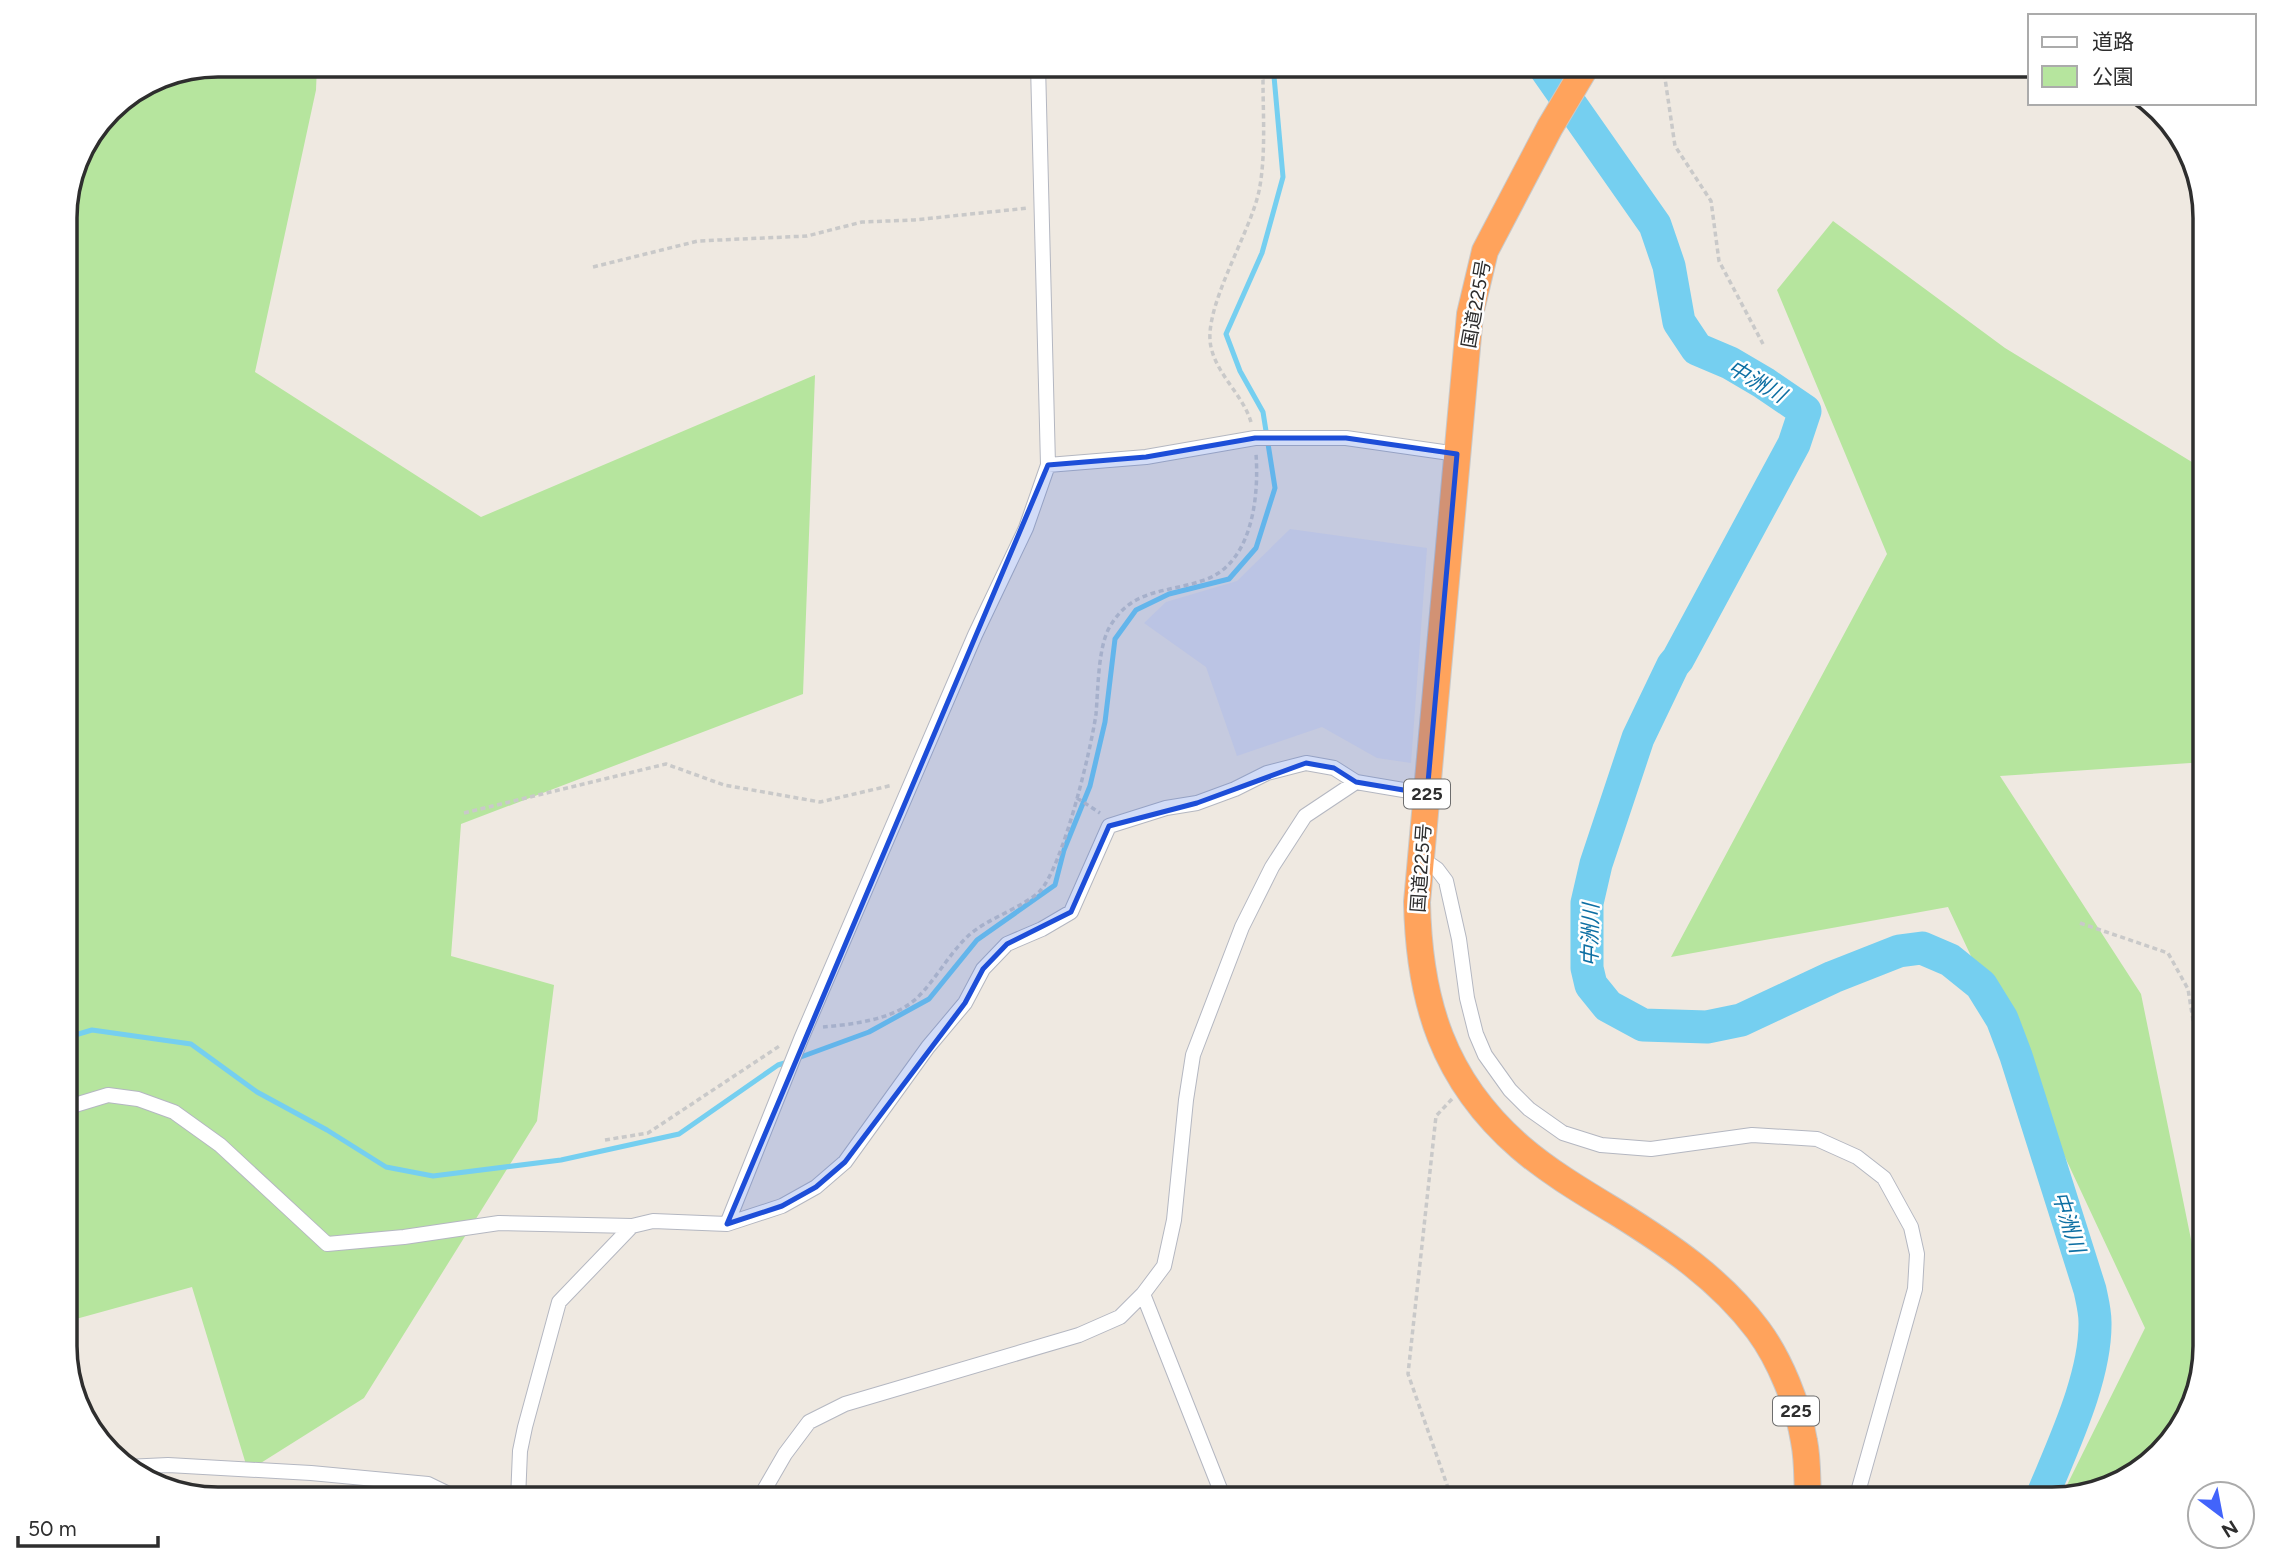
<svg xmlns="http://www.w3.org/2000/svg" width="2270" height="1564" font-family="Figtree,'Noto Sans JP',sans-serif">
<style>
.industrial{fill:#e3e1e8}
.green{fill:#b6e59e}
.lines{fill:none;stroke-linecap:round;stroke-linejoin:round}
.stream{stroke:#75cff0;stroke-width:5}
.river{stroke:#75cff0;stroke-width:33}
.street-casing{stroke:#b4b7c1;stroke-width:16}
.highway-casing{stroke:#c9c9c9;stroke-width:28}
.path{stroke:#c9c9c9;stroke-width:3.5;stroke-dasharray:5 3.5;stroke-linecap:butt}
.street{stroke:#fff;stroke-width:14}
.highway{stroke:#ffa35c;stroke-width:26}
.marked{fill:#1d4ed8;fill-opacity:0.2;stroke:#1d4ed8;stroke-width:5;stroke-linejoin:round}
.labels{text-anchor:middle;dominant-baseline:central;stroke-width:5;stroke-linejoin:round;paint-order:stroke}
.shield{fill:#fff;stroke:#6d6d6d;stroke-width:2}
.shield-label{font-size:18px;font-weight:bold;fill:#2e2e2e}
.street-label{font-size:19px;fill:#2e2e2e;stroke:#fff}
.water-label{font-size:21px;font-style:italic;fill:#0d6fa3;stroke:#fff}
.rim{fill:none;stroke:#2e2e2e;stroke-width:3.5}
</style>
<rect width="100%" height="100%" fill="#efe9e1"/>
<path class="industrial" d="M1290,529L1427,548L1411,763L1377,758L1322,727L1237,756L1206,667L1144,623L1166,602L1237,581Z"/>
<path class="green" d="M218,65H317L316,90L255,372L481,517L815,375L803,694L461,824L451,956L554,985L537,1121L364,1398L248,1471L192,1287L65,1322V208L80,151L110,109L160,76Z
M1833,221L2005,348L2205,470V762L2000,776L2141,994L2205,1308V1346L2179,1431L2120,1483L2061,1497L2145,1328L1948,907L1671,957L1887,554L1777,290Z"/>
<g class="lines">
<path class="stream" d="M65,1038L92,1030L191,1044L257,1092L327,1130L386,1167L433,1176L561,1160L679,1134L778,1065L788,1062
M798,1058L869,1032L929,999L977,940L1055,885L1064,850L1090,786L1105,722L1115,639L1136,610L1169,594L1229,579L1256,548L1275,488L1263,412L1240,371L1226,334L1262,253L1283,177L1273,65"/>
<path class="river" d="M1543,65L1655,225L1669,266L1679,322L1697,349L1730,363L1764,383L1805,411L1794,444L1678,659L1673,665L1638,738L1596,864L1587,903V968L1591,985L1608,1006L1643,1025L1707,1027L1741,1020L1833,977L1899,951L1922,948L1950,960L1981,985L2002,1019L2016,1056L2090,1290C2092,1300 2095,1311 2095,1322C2096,1378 2062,1447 2041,1499"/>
<g class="street-casing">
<path id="street" d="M1048,465L1146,457L1255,438H1346L1457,454
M1421,858L1437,869L1446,881L1459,939L1467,998L1476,1034L1485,1055L1510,1090L1529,1109L1563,1133L1601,1145L1651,1149L1752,1135L1817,1139L1857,1157L1884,1178L1911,1227L1917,1254L1915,1289L1856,1499
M65,1108L108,1095L138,1099L174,1112L220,1145L327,1244L404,1237L499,1223L632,1226L653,1221L727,1224L782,1206L816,1187L845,1162L928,1047L965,1003L983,969L1007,944L1042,929L1071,912L1109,826L1166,808L1197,803L1235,789L1267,773L1306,763L1334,768L1356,782
M727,1224L801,1039L975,635L1026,528L1048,465L1038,65
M1143,1294L1224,1499
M126,1467L168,1465L311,1473L428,1484L459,1499
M518,1499L520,1451L525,1427L559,1302L632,1226
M759,1499L785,1454L809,1422L845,1404L1079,1335L1120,1317L1143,1294L1164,1266L1174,1220L1186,1100L1193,1055L1242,927L1272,867L1305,816L1356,782L1427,794"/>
</g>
<g class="highway-casing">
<path id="highway" d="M1587,65L1550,127L1485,251L1470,314L1417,902C1419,1001 1443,1080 1520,1147C1549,1172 1583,1192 1616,1212C1669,1245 1720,1279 1758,1330C1780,1360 1798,1404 1804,1441C1808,1460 1807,1480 1808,1499"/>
</g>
<path class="path" d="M1663,65L1675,146L1711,201L1719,261L1763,344
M593,267L698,241L807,236L862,222L914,220L1028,208
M1251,422C1243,395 1217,375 1211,347C1202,309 1250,234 1259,191C1266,156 1263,116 1263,80L1260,69L1256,65
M1077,798L1100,813
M464,813L666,764L724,785L820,802L893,785
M2080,923L2168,953L2188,989L2201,1070L2205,1071
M823,1027C854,1024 894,1020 918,997C936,979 949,954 968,936C986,919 1024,907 1040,891C1063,866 1091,750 1096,714C1098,691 1098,651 1108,630C1131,586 1168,594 1207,579C1253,561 1259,495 1256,454
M1452,1099L1436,1116L1408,1374L1452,1499
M605,1140L648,1133L781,1045
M300,1499L305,1488"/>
<use href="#street" class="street"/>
<use href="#highway" class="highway"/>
</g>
<path class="marked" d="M1255,438H1346L1457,454L1427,794L1356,782L1334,768L1306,763L1197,803L1109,826L1071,912L1007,944L983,969L965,1003L845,1162L816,1187L782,1206L727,1224L1048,465L1146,457Z"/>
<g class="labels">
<g class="shield">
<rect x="1404" y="779.5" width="46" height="29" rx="5"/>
<rect x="1773" y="1396.5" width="46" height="29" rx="5"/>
</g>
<g class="shield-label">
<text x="1427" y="794">225</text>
<text x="1796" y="1411">225</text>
</g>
<g class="street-label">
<text transform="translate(1476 304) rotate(-80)">国道225号</text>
<text transform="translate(1421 868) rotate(-86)">国道225号</text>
</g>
<g class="water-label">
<text transform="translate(1757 381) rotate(30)">中洲川</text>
<text transform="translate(1590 935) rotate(-89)">中洲川</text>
<text transform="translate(2069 1222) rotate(72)">中洲川</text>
</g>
</g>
<path d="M0 0H2270V1564H0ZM218 77H2052A141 141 0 0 1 2193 218V1346A141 141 0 0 1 2052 1487H218A141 141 0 0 1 77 1346V218A141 141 0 0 1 218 77Z" fill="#fff" fill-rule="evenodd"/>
<path class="rim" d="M218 77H2052A141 141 0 0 1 2193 218V1346A141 141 0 0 1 2052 1487H218A141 141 0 0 1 77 1346V218A141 141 0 0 1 218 77Z"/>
<rect x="2028" y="14" width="228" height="91" fill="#ffffff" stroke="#ababab" stroke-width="2"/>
<rect x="2042" y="37" width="35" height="10" fill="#ffffff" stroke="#ababab" stroke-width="2"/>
<text x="2092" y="49" font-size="21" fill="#2e2e2e">道路</text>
<rect x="2042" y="66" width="35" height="21" fill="#b6e59e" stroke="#ababab" stroke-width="2"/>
<text x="2092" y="84" font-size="21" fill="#2e2e2e">公園</text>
<g transform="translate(2221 1515) rotate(148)"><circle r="33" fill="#ffffff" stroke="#ababab" stroke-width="2"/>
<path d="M0-5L12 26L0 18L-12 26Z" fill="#4264fb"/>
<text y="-10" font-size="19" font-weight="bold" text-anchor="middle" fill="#2e2e2e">N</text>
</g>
<path d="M18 1536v10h140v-10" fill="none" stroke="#2e2e2e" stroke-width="3.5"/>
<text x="28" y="1536" font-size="21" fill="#2e2e2e" stroke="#ffffff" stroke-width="5" paint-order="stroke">50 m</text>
</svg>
